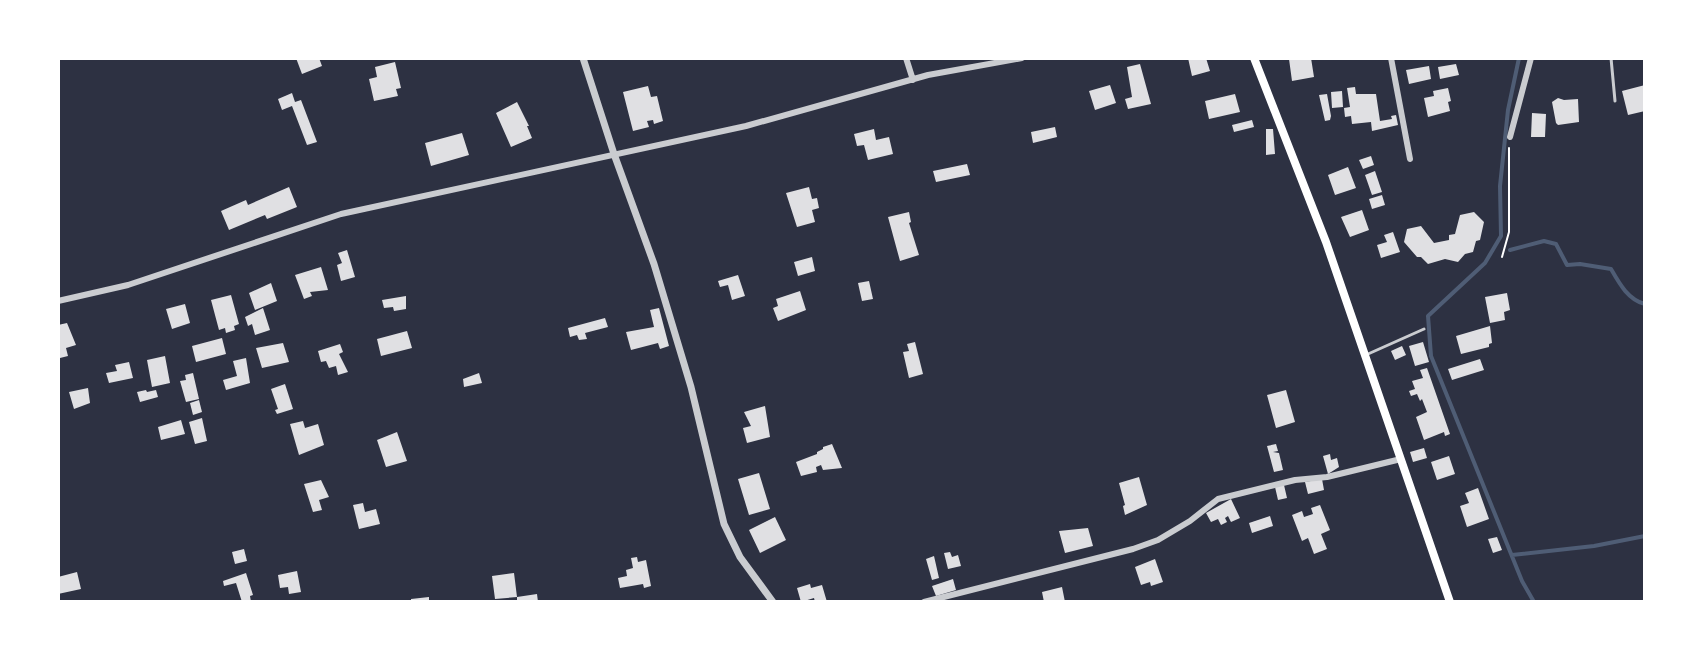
<svg xmlns="http://www.w3.org/2000/svg" width="1703" height="660" font-family="'Exo 2',sans-serif">
<style>
.lines{fill:none;stroke-linecap:round;stroke-linejoin:round}
.stream{stroke:#4f5d75;stroke-width:4}
.building{fill:#e0e0e3}
.path{stroke:#fff;stroke-width:2}
.service{stroke:#caccd0;stroke-width:3}
.minor{stroke:#caccd0;stroke-width:6}
.tertiary{stroke:#caccd0;stroke-width:7}
.secondary{stroke:#fff;stroke-width:8}
</style>
<rect width="100%" height="100%" fill="#2d3142"/>
<g class="lines">
<path class="stream" d="M1519,58L1508,110L1500,186L1501,236L1485,263L1428,316L1431,356L1522,581L1534,602
M1510,250L1544,241L1556,244L1567,265L1580,264L1611,269C1619,283 1628,300 1645,304
M1512,555L1594,546L1645,536"/>
</g>
<path class="building" d="M296,58H319L322,66L302,74Z
M1188,58H1206L1210,71L1192,76Z
M1311,58L1314,77L1292,81L1289,59Z
M395,62L401,88L396,89L398,96L374,101L369,79L377,77L375,67Z
M1140,64L1151,104L1128,109L1125,99L1132,97L1127,67Z
M1456,64L1459,75L1440,79L1438,67Z
M1429,66L1431,79L1409,84L1406,70Z
M1110,85L1116,103L1095,110L1089,91Z
M1645,85V111L1628,115L1622,91Z
M648,86L651,97L657,96L663,121L654,124L653,120L647,121L649,127L633,131L623,92Z
M1355,87L1356,94H1376L1380,121L1392,119L1391,116L1396,115L1398,125L1372,131L1371,122L1352,124L1351,116L1345,117L1344,108L1350,107L1347,88Z
M1448,88L1451,101L1448,102L1450,111L1428,117L1424,98L1434,96L1433,91Z
M1342,91L1343,107L1332,108L1331,92Z
M292,93L295,102L301,100L317,142L307,145L292,106L282,110L278,99Z
M1235,94L1240,112L1209,119L1205,101Z
M1327,94L1331,116L1330,120L1325,121L1319,95Z
M1558,98L1564,100L1578,99L1579,122L1558,125L1556,123L1552,102Z
M517,102L529,126H527L532,138L511,147L496,113Z
M1532,113L1546,114L1545,137H1531Z
M1252,120L1254,127L1234,132L1232,125Z
M1055,127L1057,137L1033,143L1031,132Z
M874,129L876,140L889,137L893,154L868,160L864,145L857,146L854,134Z
M1266,129H1273L1275,154L1266,155Z
M462,133L469,155L431,166L425,143Z
M1371,156L1374,165L1363,169L1359,160Z
M967,164L970,175L936,182L933,171Z
M1348,167L1356,188L1335,195L1328,175Z
M1375,171L1382,192L1372,195L1365,175Z
M289,187L297,207L267,219L265,215L229,230L221,211L246,200L248,205Z
M809,187L812,199L817,198L819,208L812,210L815,222L797,227L786,193Z
M1382,195L1385,205L1372,209L1369,199Z
M1362,210L1369,230L1350,237L1341,217Z
M909,212L911,222L909,223L919,255L900,261L888,217Z
M1474,212L1484,222L1480,240L1476,241L1473,252L1465,254L1458,262L1445,259L1428,264L1421,257H1417L1404,242L1407,229L1421,226L1434,243L1449,240V235L1455,234L1460,215Z
M1393,232L1400,252L1381,258L1377,245L1387,242L1384,235Z
M347,250L355,277L341,281L337,265L342,263L338,253Z
M812,257L815,271L798,276L794,262Z
M321,267L328,290L310,292L312,296L304,299L295,275Z
M738,275L745,296L732,300L728,285L720,287L718,281Z
M869,281L873,299L862,301L858,283Z
M271,283L277,301L255,310L249,293Z
M800,291L806,310L778,321L773,308L778,306L776,299Z
M1507,293L1510,310L1504,312L1505,320L1490,323L1485,297Z
M231,295L239,324L234,326L235,330L226,333L225,328L219,330L211,300Z
M406,296V309L394,311L393,307L384,308L382,300Z
M185,304L190,323L172,329L166,309Z
M263,308L270,330L255,335L252,324L248,326L245,317Z
M659,308L669,346L660,349L658,343L631,350L626,332L654,327L650,310Z
M605,318L608,327L585,333L587,339L579,340L577,335L570,337L568,328Z
M67,323L76,345L66,348L68,356L60,358L58,325Z
M1490,326L1492,343L1489,344V347L1461,354L1456,336Z
M407,331L412,348L381,356L377,339Z
M222,338L226,354L196,362L192,346Z
M915,342L923,374L909,378L903,352L909,351L907,344Z
M1423,342L1429,362L1415,366L1409,346Z
M283,343L289,362L262,368L256,348Z
M340,344L343,352L339,354L348,372L338,375L336,366L329,368L326,361L321,362L318,351Z
M1402,346L1406,355L1395,360L1391,351Z
M165,356L170,383L152,387L147,360Z
M246,358L250,383L226,390L223,380L237,376L233,361Z
M1480,359L1484,370L1452,380L1448,369Z
M129,362L133,378L109,383L106,373L117,371L115,365Z
M1427,368L1450,434L1445,436L1444,432L1424,440L1416,417L1427,412L1422,399L1420,401L1417,394L1411,396L1409,391L1415,389L1412,381L1423,378L1420,370Z
M193,373L199,399L186,402L180,381L186,380L185,375Z
M479,373L482,383L464,387L463,379Z
M285,384L293,409L277,414L275,410L278,409L271,389Z
M88,388L90,403L74,409L69,392Z
M146,390L147,392L156,390L158,397L140,402L137,392Z
M1286,390L1295,422L1276,428L1267,395Z
M199,400L202,412L193,415L190,403Z
M765,406L770,437L747,443L743,428L751,426L744,412Z
M202,418L207,441L195,444L189,422Z
M181,420L185,434L161,440L158,427Z
M303,421L305,428L318,424L324,445L299,455L290,424Z
M397,432L407,461L386,467L377,440Z
M832,444L842,468L823,470L821,465L816,467L817,472L801,476L796,462L817,454V452L823,449V447Z
M1276,444L1278,451L1273,452L1279,453L1283,470L1274,472L1267,446Z
M1424,448L1427,458L1413,462L1410,452Z
M1330,454L1331,460L1337,458L1339,467L1328,474L1323,456Z
M1449,456L1455,474L1437,480L1431,462Z
M759,473L770,509L749,515L738,479Z
M1139,477L1147,505L1125,515L1123,506L1125,505L1119,483Z
M1322,479L1324,490L1308,494L1305,482Z
M321,480L329,497L319,500L322,510L313,512L304,484Z
M1284,485L1287,498L1278,500L1275,487Z
M1478,488L1489,519L1467,527L1460,506L1469,503L1465,493Z
M1231,499L1240,518L1231,522L1228,516L1225,518L1227,522L1221,525L1218,519L1211,522L1206,513Z
M363,503L365,512L376,509L380,524L359,529L353,505Z
M1320,505L1330,530L1321,534L1327,549L1314,554L1308,538L1302,541L1292,515L1302,511L1304,517L1313,514L1311,508Z
M1270,516L1273,526L1252,533L1249,523Z
M775,517L786,540L760,553L749,530Z
M1088,528L1093,546L1065,553L1059,531Z
M1497,537L1502,550L1493,553L1488,539Z
M244,549L247,561L235,564L232,552Z
M950,552L952,557L958,555L961,566L948,569L944,553Z
M934,556L939,578L932,580L926,559Z
M637,557L638,562L646,560L651,586L644,588L643,584L620,588L618,578L627,576L626,570L633,568L631,558Z
M1155,559L1163,582L1151,586L1150,582L1141,585L1135,567Z
M297,571L301,592L289,594L288,587L280,588L278,575Z
M77,572L81,589L58,594V577Z
M246,573L253,595L250,596L251,602H242L236,583L224,586L223,581Z
M514,573L517,597L495,599L492,576Z
M953,579L956,590L936,596L932,586Z
M810,584L811,588L822,585L827,602H815L814,598L801,602L797,588Z
M1062,587L1065,602H1044L1042,592Z
M537,594L538,602H517V597Z
M429,597V602H411V599Z"/>
<g class="lines">
<path class="path" d="M1502,257L1509,232V148"/>
<path class="service" d="M1611,58L1615,101
M1368,354L1424,329"/>
<path class="minor" d="M906,58L913,80
M1391,58L1410,159
M1510,137L1531,58
M58,301L128,285L341,214L746,126L928,75L1022,58
M924,602L1133,549L1158,540L1190,521L1218,499L1295,480L1327,477L1401,459"/>
<path class="tertiary" d="M583,58L614,154L654,264L691,387L724,524L740,557L773,602"/>
<path class="secondary" d="M1254,58L1326,242L1450,602"/>
</g>
<rect width="1703" height="660" fill="none" stroke="#ffffff" stroke-width="120"/>
</svg>
